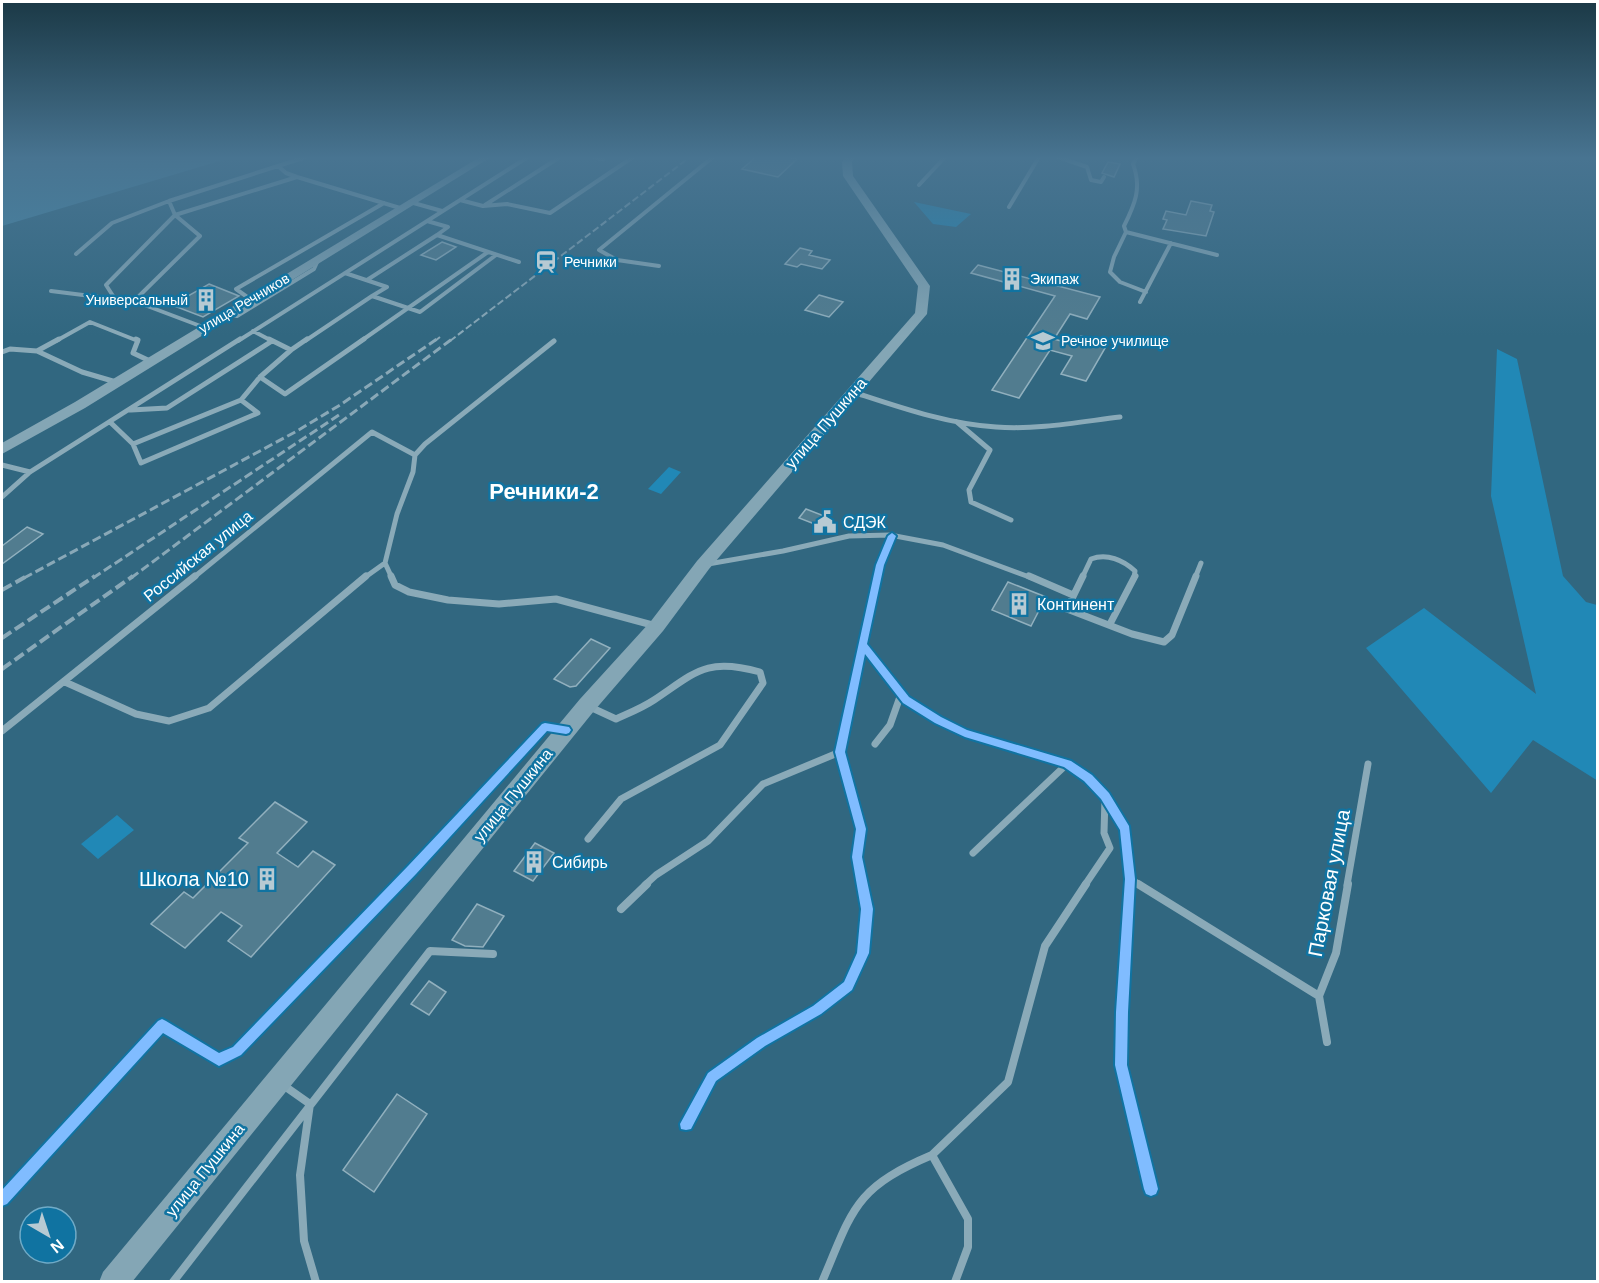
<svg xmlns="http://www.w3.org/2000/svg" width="1599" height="1283" font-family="Arial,sans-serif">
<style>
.green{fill:#2188b6}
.water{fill:#498aa9}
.building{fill:#517c8f;stroke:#91b0be;stroke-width:1.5}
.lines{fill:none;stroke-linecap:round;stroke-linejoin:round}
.street-far3{stroke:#8aaab8;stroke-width:4}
.street-far2{stroke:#8aaab8;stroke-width:5}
.street-far1{stroke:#8aaab8;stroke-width:7}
.street{stroke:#8aaab8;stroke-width:8}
.secondary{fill:#84a6b5;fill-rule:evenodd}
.rail-far2{stroke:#89a8b7;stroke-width:2;stroke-dasharray:7 3;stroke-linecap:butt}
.rail-far1{stroke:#89a8b7;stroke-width:3;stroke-dasharray:9 4;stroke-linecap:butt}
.rail{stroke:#89a8b7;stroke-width:4;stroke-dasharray:11 4.5;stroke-linecap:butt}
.cycleway-casing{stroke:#1073a1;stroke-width:4}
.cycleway{fill:#80bcff;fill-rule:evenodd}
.labels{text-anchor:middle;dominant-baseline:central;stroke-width:5;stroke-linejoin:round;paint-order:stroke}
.far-poi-label{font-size:14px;fill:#fff;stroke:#1073a1;text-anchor:start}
.far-street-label{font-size:14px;fill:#fff;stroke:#1073a1}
.street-label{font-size:16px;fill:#fff;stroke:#1073a1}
.poi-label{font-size:16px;fill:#fff;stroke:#1073a1;text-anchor:start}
.near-poi-label{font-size:20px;fill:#fff;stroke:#1073a1;text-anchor:end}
.near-street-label{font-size:20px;fill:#fff;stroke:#1073a1}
.district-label{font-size:22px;font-weight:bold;fill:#fff;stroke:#1073a1}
</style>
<rect width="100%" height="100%" fill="#316780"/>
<path class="green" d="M914,202L971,214L956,227L933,224Z
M1497,349L1517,359L1563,576L1586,602L1597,605L1598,781L1533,740L1491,793L1366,648L1424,608L1536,694L1491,496Z
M669,467L681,472L661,494L648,489Z
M117,815L134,830L98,859L81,844Z"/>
<path class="water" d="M34,157H233L2,226V163Z"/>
<path class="building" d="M756,157H785L797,159L778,177L742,169Z
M1108,162L1120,164L1114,177L1102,173Z
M1191,201L1212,205L1210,211L1214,212L1206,236L1163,229L1167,220L1163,219L1166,211L1186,215Z
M442,242L456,247L436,260L421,255Z
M800,248L812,251L809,255L830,260L822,269L801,264L797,267L785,264Z
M978,265L1100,297L1087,319L1070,314L1054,339L1075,345L1081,336L1108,343L1086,381L1061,374L1072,356L1050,350L1019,398L992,390L1055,296L971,273Z
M209,284L239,296L203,317L172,305Z
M819,295L843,302L829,317L805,310Z
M806,509L832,519L825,528L799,518Z
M27,527L43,534L2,564V546Z
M1008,582L1046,597L1031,626L992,610Z
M591,639L610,648L576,686L570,687L554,679Z
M275,802L307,822L277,853L298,867L313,851L335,865L251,957L228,941L242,926L221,912L185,948L151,924L184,892L193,898L248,843L239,838Z
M535,843L554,853L533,881L514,871Z
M477,904L504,916L483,947L465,946L452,940Z
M429,981L446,992L429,1015L411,1004Z
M397,1094L427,1114L374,1192L343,1170Z"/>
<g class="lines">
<path class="street-far3" d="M593,157L603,159
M1058,157L1087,167L1091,180L1101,182L1104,177
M1137,157L1133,164C1142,188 1135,204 1124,226L1126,232L1114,257L1110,272L1120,282L1146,292
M278,166L286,173L297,177L400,208
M919,185L945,157
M460,200L483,206L507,204L550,213L633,157
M169,201L175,215L106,285L115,299L134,301L203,327
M410,202L442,211
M485,205L560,157
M1009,207L1039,157
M175,215L297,177
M427,221L448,227L437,235L519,262
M1126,232L1217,255
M76,254L112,223L169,201L306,157
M659,266L617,260L599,250L713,157
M345,273L387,287L372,296L420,312L496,255
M367,280L437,235
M51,291L115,299
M250,299L236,289L384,203
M134,301L200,236L175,215
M1140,302L1171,243
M228,313L237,316L314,269L318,260
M253,331L272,341
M56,341L90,322L138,341
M238,341L528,157
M305,341L372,296
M361,341L488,252"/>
<path class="street-far2" d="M59,339L37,351L82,372L116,382
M136,339L138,340L133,353L150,361
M269,339L291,350L260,377L285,394L364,339
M291,350L307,339
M2,352L10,349L37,351
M853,392C899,407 947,424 996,427C1037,430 1079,422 1120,417
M131,410L167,408L272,341
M110,422L133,444L241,400L260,377
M957,422L990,450L969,490L971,502L1011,520
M133,444L141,463L258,413L241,400
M2,465L30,472
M2,497L30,472L240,339
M708,564L783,551L849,536L890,535L943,545L1032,578
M193,578L372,432L415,455
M364,578L385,563
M392,578L385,563L397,514L413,472L415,455L425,444L554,341
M877,578L892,536
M1082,578L1091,559C1107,553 1123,560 1135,571L1134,578
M1195,578L1201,563"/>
<path class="street-far1" d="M391,576L395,585L409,592L448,600L499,604L556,599L656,626
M1029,576L1073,595
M1083,576L1067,609L1132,634L1164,642L1172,635L1196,576
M1110,624L1135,576
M862,644C887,676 902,701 939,721C979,742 1024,747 1065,763C1086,772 1120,809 1125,831C1129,847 1131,869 1130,885
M65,682L136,714L169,721L209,708L366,576
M2,731L195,576
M875,744L890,725L901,694
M588,839L621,799L720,745L763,683L760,672C706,657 696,672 654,700C642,708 629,713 616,719L590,707
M973,853L1067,764
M1130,879L1140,885
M397,885L545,727L562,730
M645,885L656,875L708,841L763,784L840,752
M862,885L857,857L861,829L840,752L877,576
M1085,885L1110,848L1104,833L1105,797
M1347,885L1368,764"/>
<path class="street" d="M1130,884L1121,1065L1151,1189
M1138,884L1319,996
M621,909L647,884
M1327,1042L1319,996L1336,953L1348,884
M283,1085L310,1104L300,1175L304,1241L316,1282
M686,1124L712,1077L761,1042L817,1010L848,986L863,953L867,909L862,884
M932,1155L1008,1082L1045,946L1086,884
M2,1199L162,1025L219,1060L237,1051L398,884
M173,1282L430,951L493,954
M822,1282C853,1209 854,1188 932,1155L968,1219V1247L955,1282"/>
<path class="secondary" d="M480,157H491L85,408L2,454V443L75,402Z
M846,157H856L852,162L853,176L930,286L927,314L709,569L663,631L594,711L132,1282H99L103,1272L580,699L651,621L697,561L915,313L918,286L843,176L842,162Z"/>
<path class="rail-far2" d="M435,341L440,337
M450,341L690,157"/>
<path class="rail-far1" d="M24,578L297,431L340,405L437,339
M93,578L339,415
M131,578L452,339"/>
<path class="rail" d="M2,590L27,576
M2,638L95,576
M2,669L133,576"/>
<g class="cycleway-casing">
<path id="cycleway" d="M892,533L896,536L884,565L867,644L909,697L941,717L967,730L1071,761L1092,775L1109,793L1129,826L1135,879L1128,1012L1127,1065L1158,1189L1156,1194L1151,1196L1146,1194L1144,1189L1115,1065L1116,1012L1125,879L1120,830L1101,799L1084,781L1064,767L965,737L935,723L903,703L865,654L845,752L866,829L862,857L873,909L869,953L852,990L821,1014L765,1046L716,1081L691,1129L686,1130L681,1129L680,1124L708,1073L757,1038L813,1006L844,982L857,953L861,909L852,857L856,829L835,752L876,565L888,536Z
M545,723L569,727L571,730L569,733L566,734L547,731L416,874L241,1055L219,1066L163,1033L7,1204L2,1206V1190L158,1021L162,1019L166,1021L219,1053L233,1047L408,866L542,724Z"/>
</g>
<use href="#cycleway" class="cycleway"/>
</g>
<linearGradient id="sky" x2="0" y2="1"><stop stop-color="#1b3946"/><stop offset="0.47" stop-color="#487491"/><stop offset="1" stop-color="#487491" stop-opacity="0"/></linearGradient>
<rect width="1599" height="336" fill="url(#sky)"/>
<defs>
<g id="station-bare" transform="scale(1.8)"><path d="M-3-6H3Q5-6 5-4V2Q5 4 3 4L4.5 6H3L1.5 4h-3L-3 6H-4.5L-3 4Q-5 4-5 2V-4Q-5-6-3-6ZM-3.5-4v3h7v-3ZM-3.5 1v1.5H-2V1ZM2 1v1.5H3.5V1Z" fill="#b7cad3" stroke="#1073a1" stroke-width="2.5" paint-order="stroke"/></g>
<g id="building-bare" transform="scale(1.8)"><path d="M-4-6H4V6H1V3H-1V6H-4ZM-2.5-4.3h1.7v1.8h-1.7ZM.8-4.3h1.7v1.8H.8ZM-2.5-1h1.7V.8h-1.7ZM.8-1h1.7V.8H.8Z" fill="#b7cad3" stroke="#1073a1" stroke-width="2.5" paint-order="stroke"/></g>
<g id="university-bare" transform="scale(1.8)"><path d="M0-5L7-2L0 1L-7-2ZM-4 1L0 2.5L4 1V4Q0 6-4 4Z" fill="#b7cad3" stroke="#1073a1" stroke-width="2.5" paint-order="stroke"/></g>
<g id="civic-bare" transform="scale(1.8)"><path d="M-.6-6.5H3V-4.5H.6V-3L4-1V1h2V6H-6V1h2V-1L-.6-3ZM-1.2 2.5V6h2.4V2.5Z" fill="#b7cad3" stroke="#1073a1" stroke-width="2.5" paint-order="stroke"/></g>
</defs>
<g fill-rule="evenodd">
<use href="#station-bare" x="546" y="262"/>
<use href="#building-bare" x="1012" y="279"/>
<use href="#building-bare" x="206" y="300"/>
<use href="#university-bare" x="1043" y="341"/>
<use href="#civic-bare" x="825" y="522"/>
<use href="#building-bare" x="1019" y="604"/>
<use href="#building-bare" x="534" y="862"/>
<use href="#building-bare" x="267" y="879"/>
</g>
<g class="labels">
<g class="far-poi-label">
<text x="564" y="262">Речники</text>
<text x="1030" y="279">Экипаж</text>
<text x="188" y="300" text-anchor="end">Универсальный</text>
<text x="1061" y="341">Речное училище</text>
</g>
<g class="far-street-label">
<text transform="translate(244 303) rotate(-31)">улица Речников</text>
</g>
<g class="street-label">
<text transform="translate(826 423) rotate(-49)">улица Пушкина</text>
<text transform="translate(198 556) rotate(-39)">Российская улица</text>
<text transform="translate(513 795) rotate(-51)">улица Пушкина</text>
<text transform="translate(205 1170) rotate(-51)">улица Пушкина</text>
</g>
<g class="poi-label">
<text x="843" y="522">СДЭК</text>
<text x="1037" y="604">Континент</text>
<text x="552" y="862">Сибирь</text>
</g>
<g class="near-poi-label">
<text x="249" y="879">Школа №10</text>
</g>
<g class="near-street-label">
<text transform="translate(1329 883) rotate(-79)">Парковая улица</text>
</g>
<g class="district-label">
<text x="544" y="491">Речники-2</text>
</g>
</g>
<rect width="1599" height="1283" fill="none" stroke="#ffffff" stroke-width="6"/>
<g transform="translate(48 1235) rotate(141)"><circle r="28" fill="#1073a1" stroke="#70abc7" stroke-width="1.5"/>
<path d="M0-4.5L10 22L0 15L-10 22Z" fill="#b7cad3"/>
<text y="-9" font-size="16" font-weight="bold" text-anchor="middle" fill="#ffffff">N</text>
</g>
</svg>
